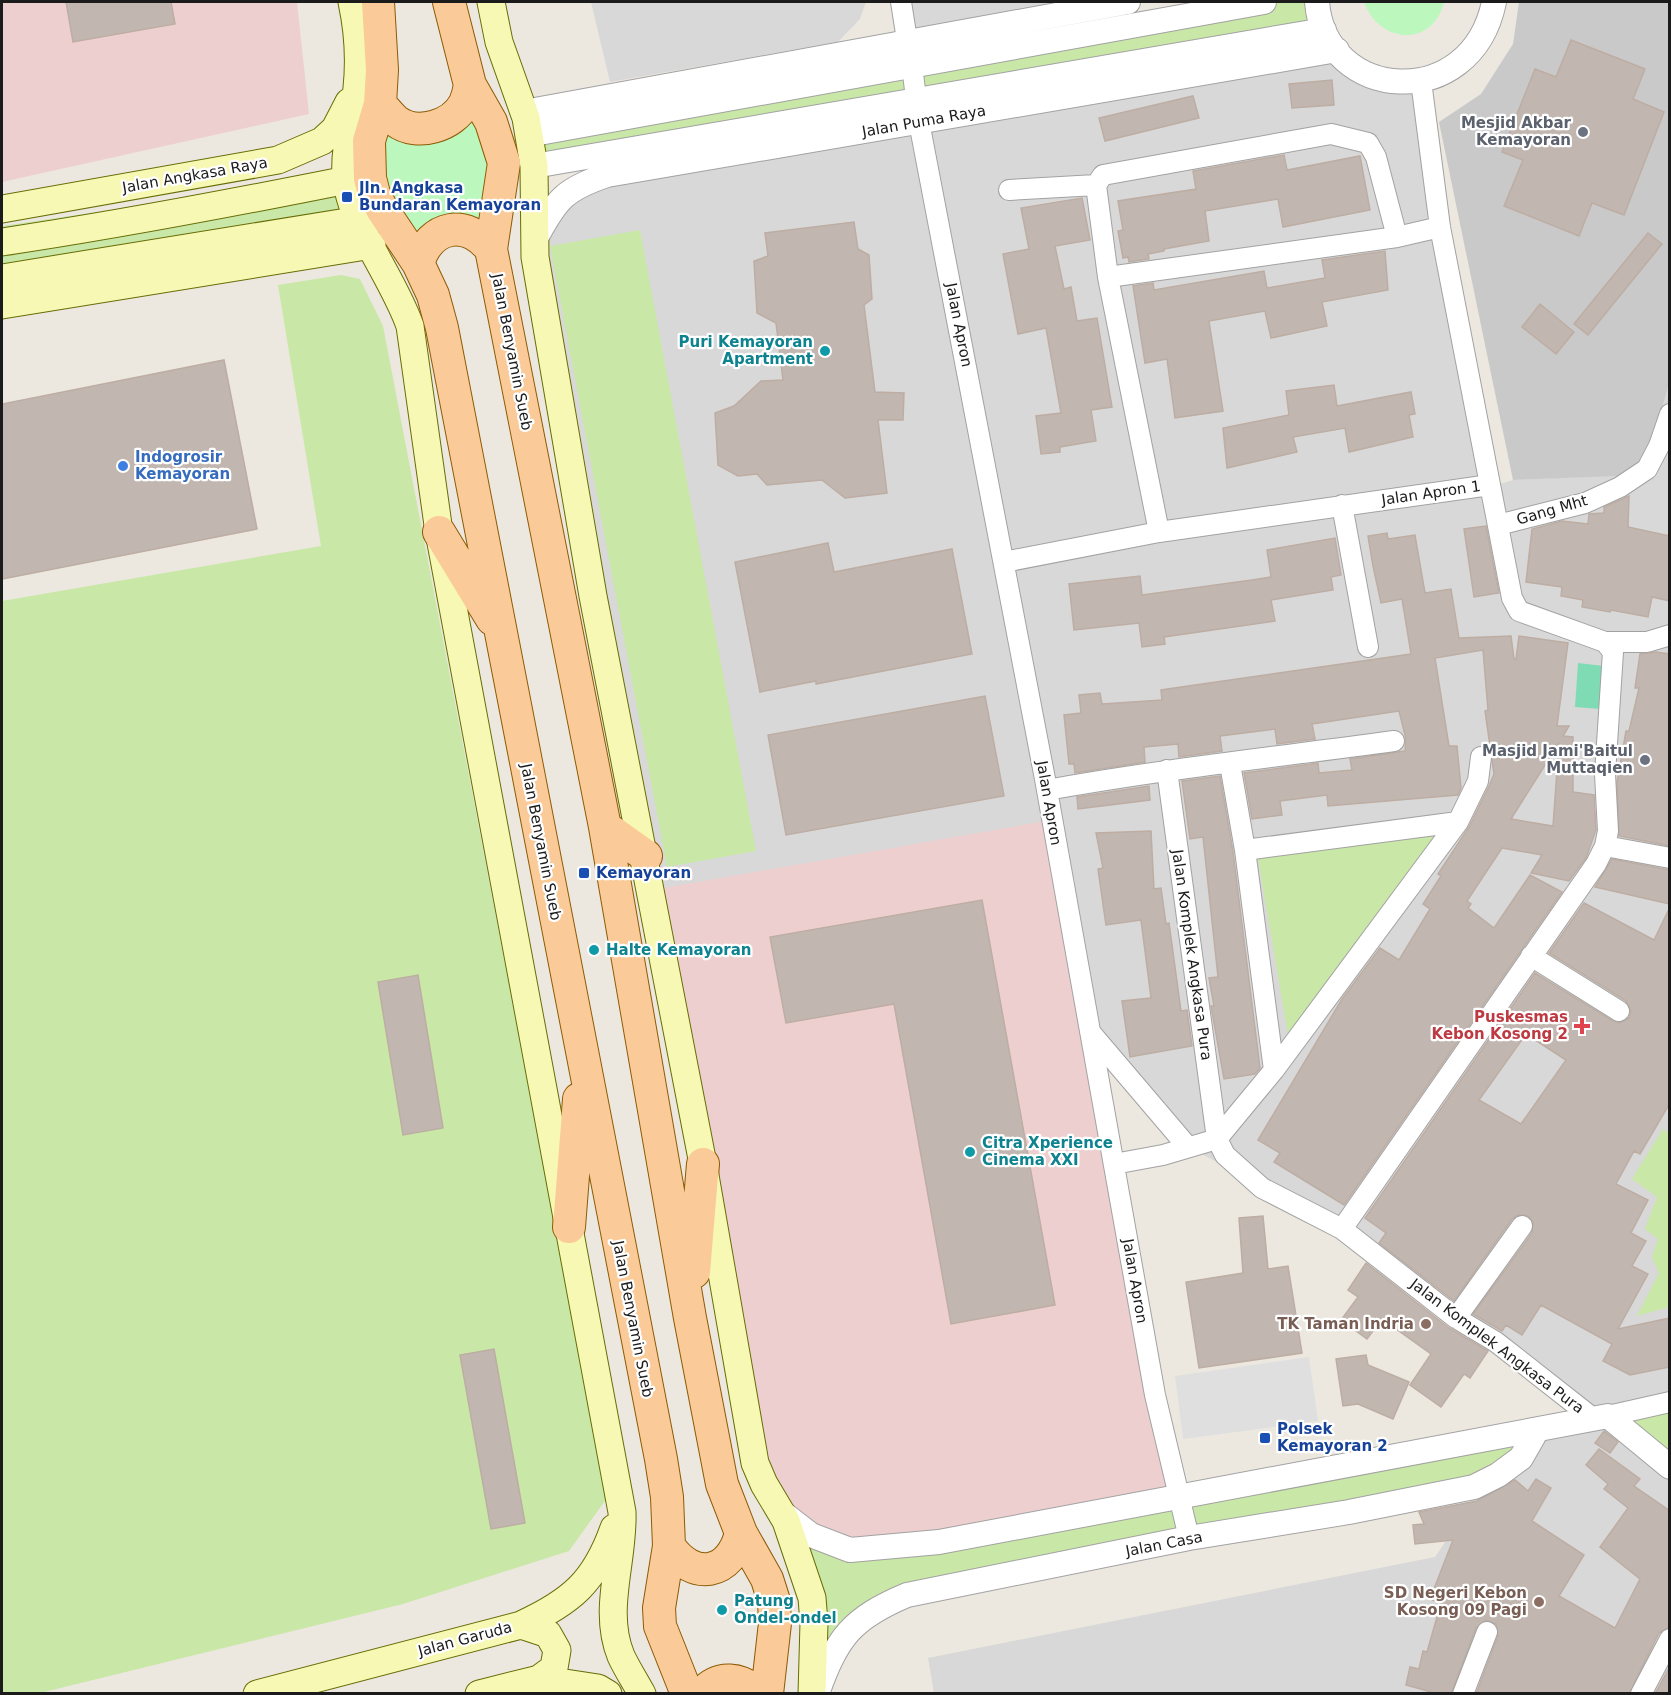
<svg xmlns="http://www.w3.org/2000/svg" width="1671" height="1695" font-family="'DejaVu Sans',sans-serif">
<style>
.residential{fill:#d9d8d8}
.commercial{fill:#eecfcf}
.religious{fill:#c9c9c9}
.grass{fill:#c9e7a6}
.park{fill:#bcf8be}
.pitch{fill:#7edbb3}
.parking{fill:#dfdfdf}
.building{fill:#c1b7b0;stroke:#bdada3;stroke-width:1.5;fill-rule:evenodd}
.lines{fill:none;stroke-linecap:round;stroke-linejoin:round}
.minor-casing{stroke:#a2a2a2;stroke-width:22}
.tertiary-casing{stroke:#a2a2a2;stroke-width:26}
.secondary-casing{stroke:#676d06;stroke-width:29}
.primary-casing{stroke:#8e5a03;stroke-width:34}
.minor{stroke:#fff;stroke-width:20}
.tertiary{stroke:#fff;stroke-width:24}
.secondary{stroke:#f7f8b3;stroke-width:27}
.primary{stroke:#facb98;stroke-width:32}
.worship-dot{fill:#6b7280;stroke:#fff;stroke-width:2}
.transit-dot{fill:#1a4fb4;stroke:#fff;stroke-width:2}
.culture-dot{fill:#0f9aa8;stroke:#fff;stroke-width:2}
.shop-dot{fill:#3f7fe0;stroke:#fff;stroke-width:2}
.health-dot{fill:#e0444e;stroke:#fff;stroke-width:2}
.education-dot{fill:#8d6e63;stroke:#fff;stroke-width:2}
.labels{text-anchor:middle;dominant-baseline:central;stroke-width:4.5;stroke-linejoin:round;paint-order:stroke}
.street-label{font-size:15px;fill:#1b1b1b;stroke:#fff}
.worship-label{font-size:15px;font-weight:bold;fill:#5b616d;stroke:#fff;text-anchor:end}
.transit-label{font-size:15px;font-weight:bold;fill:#164399;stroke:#fff;text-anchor:start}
.culture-label{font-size:15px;font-weight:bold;fill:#0d838f;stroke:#fff;text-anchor:start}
.shop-label{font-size:15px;font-weight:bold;fill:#366cbe;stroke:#fff;text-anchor:start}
.health-label{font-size:15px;font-weight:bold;fill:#be3a42;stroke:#fff;text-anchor:end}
.education-label{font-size:15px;font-weight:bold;fill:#785e54;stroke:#fff;text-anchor:end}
</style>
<rect width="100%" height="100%" fill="#ece8e0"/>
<path class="residential" d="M591,2H866L860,19L838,42L610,82Z
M901,2H1122L907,37Z
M1337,50L1374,77L1421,81L1490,485L1454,498L1513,480L1643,474L1669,384V1693H934L928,1658L1435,1557L1488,1479L1530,1442L1594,1420L1342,1229L1187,1146L1090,1031L652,890L535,258L575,189Z"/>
<path class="commercial" d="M2,2H297L309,114L2,182Z
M1052,820L1179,1496L863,1550L780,1511L652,890Z"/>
<path class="religious" d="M1519,2H1669V384L1643,475L1513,480L1439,122L1481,94L1513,44Z"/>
<path class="grass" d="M1260,2H1317L1320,18L534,166L526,118Z
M329,178L359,220L2,277V226Z
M640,230L756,851L667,867L550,246Z
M341,275L360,279L383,326L607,1498L569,1551L403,1604L40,1693L2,1694V601L321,546L278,285Z
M1441,828L1288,1035L1257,853Z
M1663,1129L1670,1134L1669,1307L1637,1316L1659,1273L1652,1257L1658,1239L1645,1229L1657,1197L1632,1179Z
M1669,1402V1466L1608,1416Z
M1537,1430L1498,1475L907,1595L829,1657L813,1640L780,1511L850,1550Z"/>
<path class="park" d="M1364,2H1444C1433,48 1379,44 1364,2Z
M470,85L491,122L498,216L418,263L370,178L380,104L416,128Z"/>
<path class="pitch" d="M1578,663L1604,666L1600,709L1575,707Z"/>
<path class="parking" d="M1309,1357L1318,1421L1183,1439L1175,1376Z"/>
<path class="building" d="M66,2H171L175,24L73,42Z
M1571,40L1645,69L1633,99L1664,112L1624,215L1592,203L1579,236L1504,206L1523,160L1502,152L1535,69L1556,77Z
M1332,80L1334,105L1292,108L1289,84Z
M1193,96L1199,118L1105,141L1099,118Z
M1284,155L1287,170L1360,156L1370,210L1283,227L1278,199L1205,211L1209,241L1164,249V251L1148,254L1149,259L1129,262L1128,257L1123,258L1118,231L1123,230L1118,201L1196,189L1193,171Z
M1082,198L1090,240L1055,246L1064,289L1071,287L1077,321L1097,318L1112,407L1091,410L1096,441L1060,447V452L1041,454L1036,416L1061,413L1046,328L1018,334L1003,254L1029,249L1021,208Z
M854,222L858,249L869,255L872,299L864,305L875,392L904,393L903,420H878L887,493L845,498L822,480L767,485L757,474L738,476L718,465L715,413L734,406L761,381L783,380L776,323L757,313L754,261L768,256L765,233Z
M1648,233L1662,244L1588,335L1574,324Z
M1385,251L1388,290L1322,302L1327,326L1271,338L1265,311L1209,321L1223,411L1175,418L1167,359L1145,363L1133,286L1153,283L1154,290L1264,271L1267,288L1325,278L1322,260Z
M1540,304L1574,332L1556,354L1522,327Z
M224,360L257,529L2,579V404Z
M1334,385L1337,406L1411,392L1415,414L1409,415L1413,437L1349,452L1345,428L1293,437L1297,452L1227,468L1223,428L1289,415L1286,391Z
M1629,496L1628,527L1670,536V601L1652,597L1648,617L1611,610L1610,612L1582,607L1583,600L1561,596L1562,587L1526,582L1532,529L1562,521L1588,524L1589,514L1604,513V507Z
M1486,526L1499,593L1474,597L1464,529Z
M1387,533L1388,539L1415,535L1425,593L1451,589L1459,638L1511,636L1514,659H1516L1519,636L1568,643L1557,726H1569L1563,736L1573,737V792L1594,795L1596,830L1586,858L1569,881L1531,873L1542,855L1502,848L1467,901L1471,904L1468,908L1494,928L1530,875L1562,892L1344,1205L1274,1162L1280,1153L1258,1140L1342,999L1380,948L1399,960L1430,909L1423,904L1441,876L1438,874L1469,827L1489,786L1494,774L1485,711L1488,710L1483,650L1435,658L1449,746H1457L1461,788L1458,795L1328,806L1327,795L1280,801L1282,815L1252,819L1244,773L1318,763L1319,773L1352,770L1350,759L1405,751L1406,739L1399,711L1312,724L1315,739L1277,744L1275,729L1220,736L1222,751L1179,757L1178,744L1144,747L1145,762L1075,773L1074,764H1069L1064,715L1081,713L1079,695L1100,693L1102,704L1162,700L1161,690L1411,654L1402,599L1381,603L1373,566L1368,536ZM1559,743L1553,826L1511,819Z
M1335,538L1341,575L1331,577L1333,590L1271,600L1275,621L1164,637L1165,644L1142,647L1139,623L1074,630L1069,584L1140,576L1142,595L1252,580L1271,577L1267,550Z
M828,543L834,572L952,549L972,654L816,684V681L760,692L735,562Z
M1656,652L1670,654V846L1619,836L1617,782L1626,731H1629L1639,688H1635L1640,654Z
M985,696L1004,796L786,835L768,735Z
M1220,776L1233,852L1260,1068L1255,1074L1224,1079L1211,1006H1214L1209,978L1218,977L1203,837L1190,839L1182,781Z
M1149,786L1150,800L1078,809L1077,797Z
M1151,831L1154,889L1161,888L1166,924L1169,923L1181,1011L1187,1010L1192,1046L1130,1057L1122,1001L1151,998L1141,920L1106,925L1098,869L1103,868L1096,833Z
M1612,859L1670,870V904L1595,887Z
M982,900L1055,1305L951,1324L894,1004L786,1023L770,937Z
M1584,903L1654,940L1670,907V1103L1640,1154L1634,1151L1616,1184L1648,1200L1631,1233L1646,1241L1632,1266L1648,1274L1618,1329L1670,1318V1367L1630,1375L1603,1361L1612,1344L1541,1305L1522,1335L1506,1325L1502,1331L1473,1314L1532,1233L1533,1222L1528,1216L1518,1215L1512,1219L1454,1301L1379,1243L1386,1233L1365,1218L1535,973L1613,1021L1619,1023L1629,1018L1631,1011L1626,1001L1549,953ZM1526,1034L1566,1060L1521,1124L1479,1100Z
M418,975L443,1128L403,1135L378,982Z
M1263,1216L1268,1269L1288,1266L1302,1353L1199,1368L1186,1282L1243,1273L1239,1218Z
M1366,1263L1449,1328L1488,1351L1470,1378L1464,1374L1441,1407L1410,1385L1431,1354L1382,1319L1367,1339L1341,1320L1358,1297L1348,1290Z
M494,1349L525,1523L491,1529L460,1355Z
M1366,1355L1368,1365L1409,1382L1393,1419L1358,1404L1343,1406L1336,1359Z
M1604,1431L1618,1442L1610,1453L1595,1443Z
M1599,1449L1640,1479L1634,1486L1670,1511V1627L1659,1633L1629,1694H1476L1498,1636L1496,1624L1486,1620L1476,1628L1451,1694H1438L1406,1685L1410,1667L1419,1669L1423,1651L1427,1652L1441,1603L1430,1599L1453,1540L1415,1544L1413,1525L1424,1524L1419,1512L1477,1501L1515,1480L1528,1491L1536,1479L1551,1488L1532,1521L1584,1555L1559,1596L1615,1628L1640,1579L1600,1547L1628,1508L1604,1489L1608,1484L1586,1465Z
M1670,1666V1694H1655Z"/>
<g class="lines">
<g class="minor-casing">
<path id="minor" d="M901,2L907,40
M912,66L919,122L1045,779L1155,1395L1189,1538
M1009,190L1096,185
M1108,277L1397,237L1440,227
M1342,505L1368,647
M1498,525L1585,503L1620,487L1647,469L1659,446L1670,414
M1159,532L1108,277L1096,185L1103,175L1331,134L1368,143L1376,157L1397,237
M1004,562L1159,532L1490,485
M1605,642H1647L1670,635
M1230,764L1245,850L1274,1070
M1167,770L1217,1139L1225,1155L1262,1188L1342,1229L1456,1318L1496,1342L1594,1419
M1047,790C1162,769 1278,757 1394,741
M1605,846L1670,858
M1245,850L1458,822
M1531,956L1619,1011
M1090,1032L1187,1146
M1114,1164L1163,1155L1217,1139L1274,1070L1458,822L1478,781L1481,757
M1342,1229L1596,864L1605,846L1608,831L1605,774L1613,652L1605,642L1519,611L1512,598L1440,227L1421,81
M1456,1318L1522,1226
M1608,1416L1670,1402
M1463,1694L1487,1632
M1641,1694L1670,1639"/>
</g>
<g class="tertiary-casing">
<path id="tertiary" d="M1317,2C1325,102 1471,114 1494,2
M524,112L1128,2
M528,135L1264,2
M534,166L1324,30
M537,236C557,199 565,189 607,175L1337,50
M780,1511L811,1535L850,1550L939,1542L1608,1416L1670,1467
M817,1694C836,1638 852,1618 907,1595L1189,1538L1349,1512L1474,1487L1498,1475L1521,1458L1537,1430"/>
</g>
<g class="secondary-casing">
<path id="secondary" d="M352,2C358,30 360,59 357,88C354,116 344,146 346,175C350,226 393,277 410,326L439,532L622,1512C624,1560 602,1610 621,1656C627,1669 635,1681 642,1694
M491,2L499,42L526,118L534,166L535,257L593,596L703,1164L755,1463L764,1484L786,1521L812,1598L814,1623L812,1694
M2,209L278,160L322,141L335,129L349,102
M2,242C117,225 232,203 347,180
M2,278L359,220
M2,305L372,245
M521,1625L548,1634L557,1650L554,1668L539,1679
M257,1694L521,1625C571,1602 595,1582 614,1528
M479,1694L539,1679L598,1688L608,1694"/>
</g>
<g class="primary-casing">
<path id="primary" d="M378,2L382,70L380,104L369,141L370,178L374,194L382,209L418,263L433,295L442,328L661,1459L667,1497L669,1546L659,1608L660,1626L687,1694
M449,2L470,85L491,122L504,163L491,249L605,827L690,1318L722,1484L741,1533L767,1579L774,1601L775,1623L767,1694
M380,104C385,109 390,116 396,121C417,137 453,126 465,103C467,98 469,91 470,85
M418,263C431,224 466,219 491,249
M439,532L492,619
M605,827L646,856
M569,1227L579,1099
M694,1272L703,1164
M669,1546C693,1582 731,1575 741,1533
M702,1694C719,1674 741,1678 759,1694"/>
</g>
<use href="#minor" class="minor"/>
<use href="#tertiary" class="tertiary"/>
<use href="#secondary" class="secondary"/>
<use href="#primary" class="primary"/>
</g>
<g class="worship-dot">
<circle cx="1583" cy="132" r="6"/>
<circle cx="1645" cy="760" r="6"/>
</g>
<g class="transit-dot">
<rect x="341" y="191" width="12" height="12" rx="3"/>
<rect x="578" y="867" width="12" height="12" rx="3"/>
<rect x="1259" y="1432" width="12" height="12" rx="3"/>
</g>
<g class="culture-dot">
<circle cx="825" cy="351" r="6"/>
<circle cx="594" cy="950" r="6"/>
<circle cx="970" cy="1152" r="6"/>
<circle cx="722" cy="1610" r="6"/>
</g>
<circle class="shop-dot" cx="123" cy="466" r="6"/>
<path class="health-dot" d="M1579 1017h6v6h6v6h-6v6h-6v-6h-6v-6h6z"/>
<g class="education-dot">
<circle cx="1426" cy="1324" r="6"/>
<circle cx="1539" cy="1602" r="6"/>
</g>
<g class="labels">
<g class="street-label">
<text transform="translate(924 121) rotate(-10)">Jalan Puma Raya</text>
<text transform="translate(195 175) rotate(-10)">Jalan Angkasa Raya</text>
<text transform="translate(959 325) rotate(79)">Jalan Apron</text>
<text transform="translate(512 352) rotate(79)">Jalan Benyamin Sueb</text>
<text transform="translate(1431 493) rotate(-8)">Jalan Apron 1</text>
<text transform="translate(1552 510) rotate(-16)">Gang Mht</text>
<text transform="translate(1049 803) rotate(80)">Jalan Apron</text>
<text transform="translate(541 842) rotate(79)">Jalan Benyamin Sueb</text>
<text transform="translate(1192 955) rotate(82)">Jalan Komplek Angkasa Pura</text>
<text transform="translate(1135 1281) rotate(80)">Jalan Apron</text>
<text transform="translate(633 1319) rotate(79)">Jalan Benyamin Sueb</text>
<text transform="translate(1497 1346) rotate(37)">Jalan Komplek Angkasa Pura</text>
<text transform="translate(1164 1544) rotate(-11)">Jalan Casa</text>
<text transform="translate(465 1639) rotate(-15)">Jalan Garuda</text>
</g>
<g class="worship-label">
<text x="1571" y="123">Mesjid Akbar<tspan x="1571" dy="17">Kemayoran</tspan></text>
<text x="1633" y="751">Masjid Jami'Baitul<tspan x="1633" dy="17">Muttaqien</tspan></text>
</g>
<g class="transit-label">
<text x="359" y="188">Jln. Angkasa<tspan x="359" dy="17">Bundaran Kemayoran</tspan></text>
<text x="596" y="873">Kemayoran</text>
<text x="1277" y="1429">Polsek<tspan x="1277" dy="17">Kemayoran 2</tspan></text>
</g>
<g class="culture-label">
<text x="813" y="342" text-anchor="end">Puri Kemayoran<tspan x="813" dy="17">Apartment</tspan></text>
<text x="606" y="950">Halte Kemayoran</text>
<text x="982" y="1143">Citra Xperience<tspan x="982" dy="17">Cinema XXI</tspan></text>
<text x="734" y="1601">Patung<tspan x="734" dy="17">Ondel-ondel</tspan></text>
</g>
<g class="shop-label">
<text x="135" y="457">Indogrosir<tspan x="135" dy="17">Kemayoran</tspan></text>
</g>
<g class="health-label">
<text x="1568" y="1017">Puskesmas<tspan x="1568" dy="17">Kebon Kosong 2</tspan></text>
</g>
<g class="education-label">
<text x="1414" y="1324">TK Taman Indria</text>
<text x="1527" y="1593">SD Negeri Kebon<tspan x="1527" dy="17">Kosong 09 Pagi</tspan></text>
</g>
</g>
<rect width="1671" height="1695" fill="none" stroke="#1b1b1b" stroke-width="6"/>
</svg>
